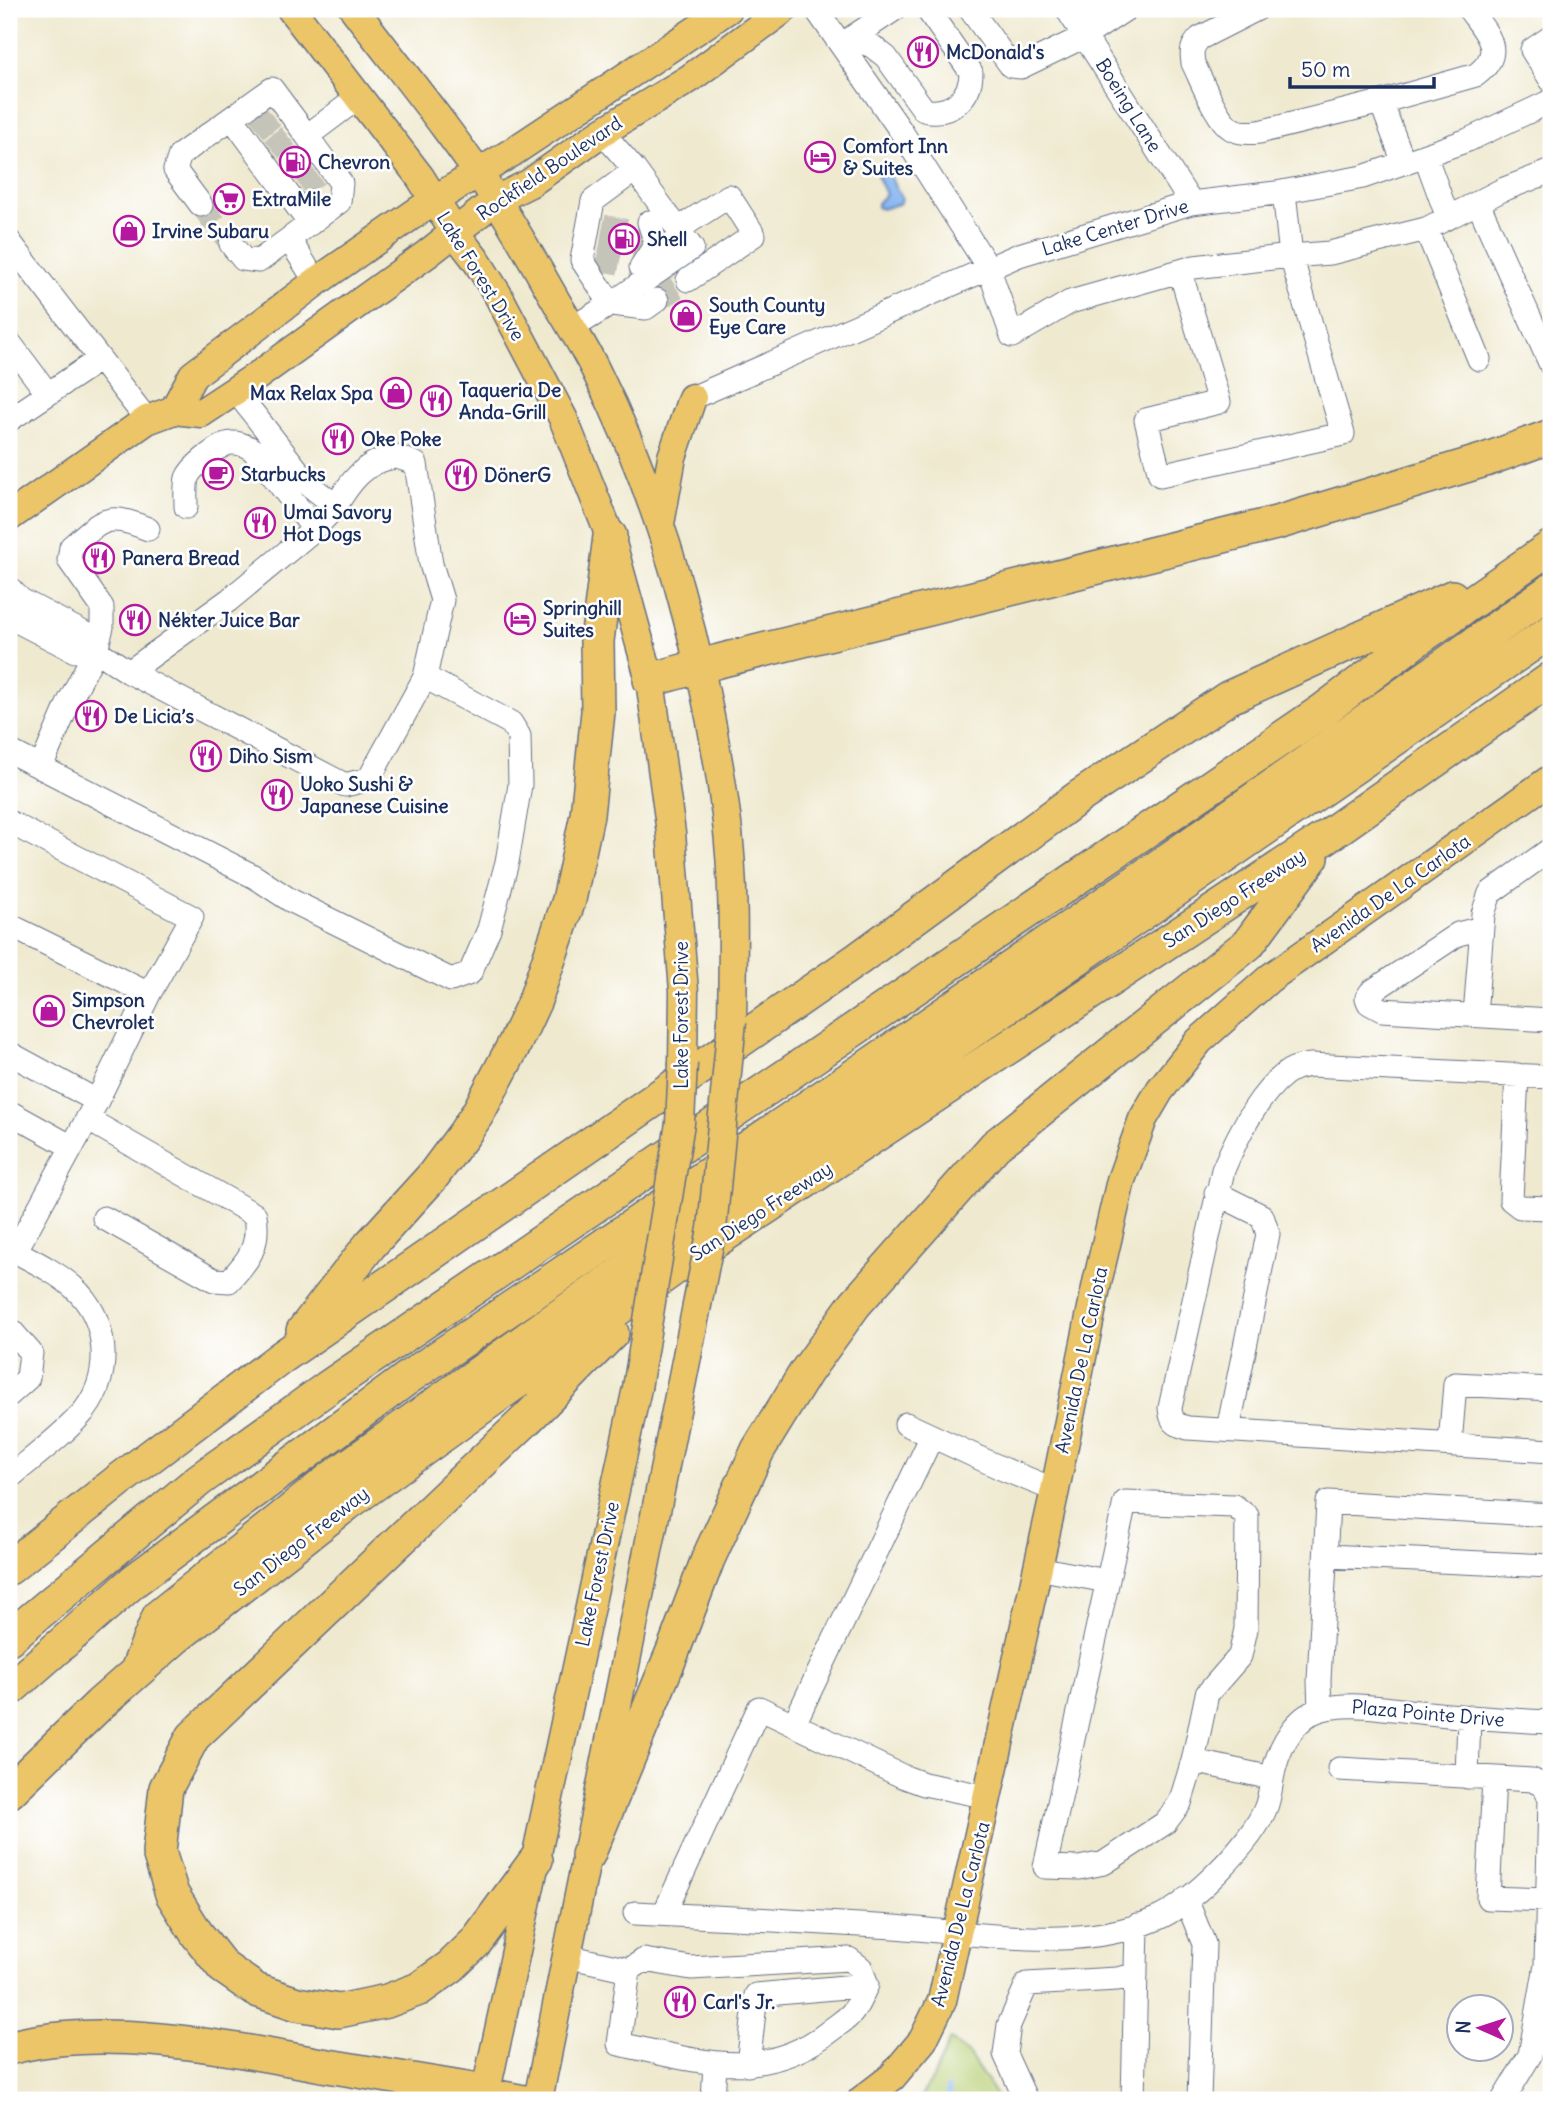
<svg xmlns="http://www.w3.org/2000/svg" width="1560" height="2109" font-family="Delius,sans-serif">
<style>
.green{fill:#b7cf74;stroke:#697f69;stroke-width:2}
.water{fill:#85b5f0;stroke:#5072a7;stroke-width:2}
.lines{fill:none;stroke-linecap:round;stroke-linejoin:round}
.stream{stroke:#85b5f0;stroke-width:6}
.minor-tunnel{stroke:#c5c4b8;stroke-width:23;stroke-dasharray:23 11;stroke-linecap:butt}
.minor-casing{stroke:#657086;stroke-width:25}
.major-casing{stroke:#657086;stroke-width:31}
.highway-casing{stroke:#657086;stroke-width:36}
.minor{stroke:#fff;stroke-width:23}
.major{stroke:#ecc569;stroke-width:28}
.highway{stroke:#ecc569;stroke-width:33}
.major-bridge-casing{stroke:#657086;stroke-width:31;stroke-linecap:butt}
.major-bridge{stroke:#ecc569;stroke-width:28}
.labels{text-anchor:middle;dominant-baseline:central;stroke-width:5;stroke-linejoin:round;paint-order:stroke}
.poi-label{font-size:19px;font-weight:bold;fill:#1b2f5e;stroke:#fff;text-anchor:start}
.street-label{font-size:19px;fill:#1b2f5e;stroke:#fff}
</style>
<rect width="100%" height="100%" fill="#fff"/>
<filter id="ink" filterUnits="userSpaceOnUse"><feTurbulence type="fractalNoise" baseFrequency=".0143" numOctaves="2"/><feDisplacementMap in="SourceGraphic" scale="14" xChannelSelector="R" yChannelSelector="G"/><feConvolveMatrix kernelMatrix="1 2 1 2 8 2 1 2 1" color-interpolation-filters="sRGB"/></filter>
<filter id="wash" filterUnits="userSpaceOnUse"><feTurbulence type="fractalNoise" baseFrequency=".00686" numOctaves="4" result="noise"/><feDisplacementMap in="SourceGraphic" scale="28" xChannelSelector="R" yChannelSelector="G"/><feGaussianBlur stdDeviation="1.57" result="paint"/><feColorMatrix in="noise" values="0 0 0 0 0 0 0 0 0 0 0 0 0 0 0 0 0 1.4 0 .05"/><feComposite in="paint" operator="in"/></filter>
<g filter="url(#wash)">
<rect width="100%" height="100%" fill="#efe9cf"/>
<path class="green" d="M950,2039L969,2055L995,2094L997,2100H918L933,2078Z"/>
<path class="water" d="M884,170L889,174L902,199L899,204L882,209L877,207V203L886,194L877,175Z"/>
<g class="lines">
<path class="stream" d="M948,2089L949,2100"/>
</g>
</g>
<g filter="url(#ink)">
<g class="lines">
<path class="minor-tunnel" d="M257,129L273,116
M272,149L288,136
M287,168L303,155
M300,186L317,174
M201,205L231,244
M603,226L647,235
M600,243L644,250
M597,259L641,267
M657,300L688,280"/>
<g class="minor-casing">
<path id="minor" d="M816,9L901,131L989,269L1012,336L1070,302L1180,271L1194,267L1291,256L1343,434L1160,475L1146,420L1219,402L1180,271
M970,9L1011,66L1021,67L1085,36L1126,9
M1067,9L1191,203
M1257,9L1200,38C1192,46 1191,51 1193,63C1201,79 1217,121 1232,129C1239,133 1250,133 1259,132L1381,102L1476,75C1507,52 1486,33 1469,9
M1551,37L1532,50L1551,80
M851,38L872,46L886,57L924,110C950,116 971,98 971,72L927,9
M842,44L895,9
M1381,102L1404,163
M232,118L310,224
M602,132L635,170L678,229L729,196L754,235L688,280
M1425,155L1448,218
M635,170L593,201L582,260L611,304L692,248L678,229
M1284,192L1291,256L1330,253L1426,229
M1478,203L1551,365
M201,205L175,170L180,155L272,89L307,136
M649,222L656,244
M9,241L147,420
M231,244L243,259L259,261L289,239
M641,267L656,244L692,248
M316,282L289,239L339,202L341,183L307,136L359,97
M572,328L611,304L646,308L657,300
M9,342L48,394
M1479,359L1426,229L1502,190L1551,171
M692,398L1019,255L1191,203L1276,193L1363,177L1468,140L1551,101
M9,420L100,359
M336,506C349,483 366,460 395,457C401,457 410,462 416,464L431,564L442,600L425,677
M186,507C186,498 185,487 187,478C191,467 215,449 226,444C235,441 246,445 253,450L314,529
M9,588L21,600L82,632L96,650L129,672L345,785L369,779L425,677L511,723L519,736L520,785L507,862L489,929L470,973L451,980L290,900L255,877L9,751
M9,617L75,651L96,650
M129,672L229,600L311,532L336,506L309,485L235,390
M41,767L69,702L96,650L102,627V607L69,560L71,547C103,519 107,512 148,529
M9,822L192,917L149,994L97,1101L15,1252
M9,925L149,994
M1482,928L1458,934L1371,992L1367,998L1369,1003L1382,1010L1551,1020
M1475,1015L1483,914L1490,893L1551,849
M9,1053L97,1101
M1517,1075L1511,1200L1520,1207L1551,1208
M1551,1077L1311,1065C1302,1066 1292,1068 1285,1074C1258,1095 1236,1139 1223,1170L1170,1408C1171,1421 1175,1425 1188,1428L1551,1451
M9,1112L72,1147
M87,1119L255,1215C260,1246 249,1260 229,1281L214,1280L104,1218
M1216,1193L1262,1216L1268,1234L1228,1430
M9,1248C31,1260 55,1271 73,1287C108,1318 113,1373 85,1410C65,1434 33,1457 9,1478
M9,1328L31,1353L28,1378L9,1395
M906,1424L1003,1469L1055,1490
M1450,1444L1455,1384L1551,1389
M1125,1502L1234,1506L1247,1516L1246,1629L1240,1656L1207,1694L1193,1761L1180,1803L1165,1823L1104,1863L1079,1868L1045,1867Z
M1326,1556L1551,1566
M1037,1568L1107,1581
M1320,1710L1319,1681L1328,1502L1551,1515
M794,1724L932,1436
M1193,1761L1272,1778
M1339,1769L1532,1780L1544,1786L1550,1799L1546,1965L1530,2055L1503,2100
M1467,1777L1469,1717
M1494,1778L1488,1898L1551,1900
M1186,1899L1204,1944L1199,2100
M635,1913C721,1917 808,1922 894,1927C977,1933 1078,1953 1156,1919C1190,1905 1253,1842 1266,1807C1271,1794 1271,1779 1275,1766C1281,1744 1296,1717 1319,1710C1351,1701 1387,1709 1419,1712C1463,1717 1507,1720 1551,1722
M664,1914L759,1708L902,1776L924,1784L988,1797
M567,1956L629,1970L644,1960L691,1968L849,1959L861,1968L867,1985C862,1994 858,2006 852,2013C846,2020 837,2025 831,2030C763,2085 695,2060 619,2044L629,1970
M748,2065L756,1995L867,1985
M713,2100L715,2064
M1026,2100L1005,2054L1009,2025L1027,1984L1117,1979L1136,1975
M1133,2100L1137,1925"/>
</g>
<g class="major-casing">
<path id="major" d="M291,9L420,177L455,233L476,260L498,295L563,418L610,536L650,680L671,833L684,991L683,1063
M354,9C402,72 453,134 497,201C518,233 537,268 556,301C569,324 584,346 595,369C664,506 706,663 726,815C735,883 733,953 732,1021
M174,410L193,375L316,282L434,200L511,153L728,9
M9,517L147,420L174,410L201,413L260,374L427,254L496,200L530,183L602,132L689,79L784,9
M660,524L672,457L692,398
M485,2092L527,2100
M484,2100L637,1388
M538,2100L687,1356
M862,2100L892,2077L923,2040L942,2001L1055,1490L1097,1283L1121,1180L1143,1119L1160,1090L1199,1041L1270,978L1551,779"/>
</g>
<g class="highway-casing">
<path id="highway" d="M650,680L719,661L1280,522L1485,460L1551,436
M303,1331L370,1245L432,1177L464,1134L478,1113L515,1043L535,1000L569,900L587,815L598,712L597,641L610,536
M9,1568L118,1481L282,1357L858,959L1079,797L1228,698L1452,597
M9,1638L199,1480L327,1388L1322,711L1414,642L1551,547
M139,1665L159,1616L333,1477L545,1326L1551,631
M9,1690L135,1580L409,1377L867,1067L1179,852L1551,590
M9,1792L99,1705L175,1638L347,1504L679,1265L1326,837L1551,679
M588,1855L673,1651L708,1559L758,1450L806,1372L855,1304L995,1146L1248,944L1312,857
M536,1860L475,1943L450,1967L419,1989L387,2001L339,2011L297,2004L256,1990L223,1967L197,1934L172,1894L159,1852L166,1788L193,1737L526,1420L612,1333
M9,2048C102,2022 228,2048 322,2065C376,2074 431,2083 485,2092"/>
</g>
<use href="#minor" class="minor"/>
<use href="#major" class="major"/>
<use href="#highway" class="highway"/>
<g class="major-bridge-casing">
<path id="major-bridge" d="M687,1356L712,1229L732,1021
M637,1388L680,1123L683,1063"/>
</g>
<use href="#major-bridge" class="major-bridge"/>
</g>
</g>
<defs>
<g id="restaurant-ring" transform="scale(1.575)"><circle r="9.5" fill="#fff" stroke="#b5179e" stroke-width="1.5"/><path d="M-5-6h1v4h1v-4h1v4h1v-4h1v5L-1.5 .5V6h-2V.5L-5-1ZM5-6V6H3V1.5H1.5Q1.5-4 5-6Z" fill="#b5179e"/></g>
<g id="hotel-ring" transform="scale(1.575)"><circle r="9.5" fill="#fff" stroke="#b5179e" stroke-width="1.5"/><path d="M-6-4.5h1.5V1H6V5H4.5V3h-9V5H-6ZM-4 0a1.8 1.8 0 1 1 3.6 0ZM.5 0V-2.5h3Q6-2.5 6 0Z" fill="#b5179e"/></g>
<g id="fuel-ring" transform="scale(1.575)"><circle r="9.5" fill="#fff" stroke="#b5179e" stroke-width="1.5"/><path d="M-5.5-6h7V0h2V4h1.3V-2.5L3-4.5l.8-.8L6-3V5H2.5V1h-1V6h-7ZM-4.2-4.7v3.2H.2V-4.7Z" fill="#b5179e"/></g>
<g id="supermarket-ring" transform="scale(1.575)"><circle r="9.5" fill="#fff" stroke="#b5179e" stroke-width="1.5"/><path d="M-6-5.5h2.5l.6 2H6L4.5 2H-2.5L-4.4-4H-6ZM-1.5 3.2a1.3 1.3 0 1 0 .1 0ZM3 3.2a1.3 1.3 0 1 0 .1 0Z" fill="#b5179e"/></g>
<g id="shop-ring" transform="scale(1.575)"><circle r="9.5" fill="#fff" stroke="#b5179e" stroke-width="1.5"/><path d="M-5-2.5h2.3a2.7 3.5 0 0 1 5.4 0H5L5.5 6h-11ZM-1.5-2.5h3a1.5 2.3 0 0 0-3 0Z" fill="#b5179e"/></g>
<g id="cafe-ring" transform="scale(1.575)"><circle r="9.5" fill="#fff" stroke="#b5179e" stroke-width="1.5"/><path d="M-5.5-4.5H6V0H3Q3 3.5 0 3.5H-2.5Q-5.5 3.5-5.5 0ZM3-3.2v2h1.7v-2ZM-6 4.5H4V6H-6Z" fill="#b5179e"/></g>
</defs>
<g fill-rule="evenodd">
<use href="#restaurant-ring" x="923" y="52"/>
<use href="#hotel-ring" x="820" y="157"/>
<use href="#fuel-ring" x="295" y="162"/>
<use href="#supermarket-ring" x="229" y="199"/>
<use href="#shop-ring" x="129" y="231"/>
<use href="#fuel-ring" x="624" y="239"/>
<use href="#shop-ring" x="686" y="316"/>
<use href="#shop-ring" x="396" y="393"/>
<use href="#restaurant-ring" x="436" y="401"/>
<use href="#restaurant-ring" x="338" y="439"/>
<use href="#cafe-ring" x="218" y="474"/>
<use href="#restaurant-ring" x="461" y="475"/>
<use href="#restaurant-ring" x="260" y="523"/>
<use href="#restaurant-ring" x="99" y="558"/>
<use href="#hotel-ring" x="520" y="619"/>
<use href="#restaurant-ring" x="135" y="620"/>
<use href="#restaurant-ring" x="91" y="716"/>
<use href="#restaurant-ring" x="206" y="756"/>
<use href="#restaurant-ring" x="277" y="795"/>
<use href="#shop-ring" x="49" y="1011"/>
<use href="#restaurant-ring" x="680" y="2002"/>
</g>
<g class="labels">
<g class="poi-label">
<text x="946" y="52">McDonald's</text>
<text x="843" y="146">Comfort Inn<tspan x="843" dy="22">&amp; Suites</tspan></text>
<text x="318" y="162">Chevron</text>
<text x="252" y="199">ExtraMile</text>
<text x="152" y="231">Irvine Subaru</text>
<text x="647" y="239">Shell</text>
<text x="709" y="305">South County<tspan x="709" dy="22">Eye Care</tspan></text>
<text x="459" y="390">Taqueria De<tspan x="459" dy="22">Anda-Grill</tspan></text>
<text x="373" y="393" text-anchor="end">Max Relax Spa</text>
<text x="361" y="439">Oke Poke</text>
<text x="241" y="474">Starbucks</text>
<text x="484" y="475">DönerG</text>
<text x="283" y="512">Umai Savory<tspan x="283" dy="22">Hot Dogs</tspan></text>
<text x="122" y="558">Panera Bread</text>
<text x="543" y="608">Springhill<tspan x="543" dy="22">Suites</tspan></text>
<text x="158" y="620">Nékter Juice Bar</text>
<text x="114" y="716">De Licia’s</text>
<text x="229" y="756">Diho Sism</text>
<text x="300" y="784">Uoko Sushi &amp;<tspan x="300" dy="22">Japanese Cuisine</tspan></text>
<text x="72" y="1000">Simpson<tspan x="72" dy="22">Chevrolet</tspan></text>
<text x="703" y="2002">Carl's Jr.</text>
</g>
<g class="street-label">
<text transform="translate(1129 105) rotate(58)">Boeing Lane</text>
<text transform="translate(549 168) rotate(-34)">Rockfield Boulevard</text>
<text transform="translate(1115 227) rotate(-17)">Lake Center Drive</text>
<text transform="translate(481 276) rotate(58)">Lake Forest Drive</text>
<text transform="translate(1390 893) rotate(-35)">Avenida De La Carlota</text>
<text transform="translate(1234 898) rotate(-33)">San Diego Freeway</text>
<text transform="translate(681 1015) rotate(-90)">Lake Forest Drive</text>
<text transform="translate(761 1211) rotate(-33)">San Diego Freeway</text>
<text transform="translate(1081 1360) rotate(-78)">Avenida De La Carlota</text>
<text transform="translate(301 1541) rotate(-38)">San Diego Freeway</text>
<text transform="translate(597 1574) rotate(-78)">Lake Forest Drive</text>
<text transform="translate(1428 1713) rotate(5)">Plaza Pointe Drive</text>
<text transform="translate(960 1914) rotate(-76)">Avenida De La Carlota</text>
</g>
</g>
<rect width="1560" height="2109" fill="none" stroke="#fff" stroke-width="35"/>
<g transform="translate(1480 2028) rotate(273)"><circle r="33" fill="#ffffff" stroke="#a4acbf" stroke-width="2"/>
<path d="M0-5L12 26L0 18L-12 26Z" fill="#b5179e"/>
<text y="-10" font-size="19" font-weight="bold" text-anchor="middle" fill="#1b2f5e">N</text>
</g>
<path d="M1290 77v10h144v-10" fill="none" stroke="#1b2f5e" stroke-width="3.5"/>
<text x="1301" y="77" font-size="21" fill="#1b2f5e" stroke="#ffffff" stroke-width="5" paint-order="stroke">50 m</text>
</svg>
